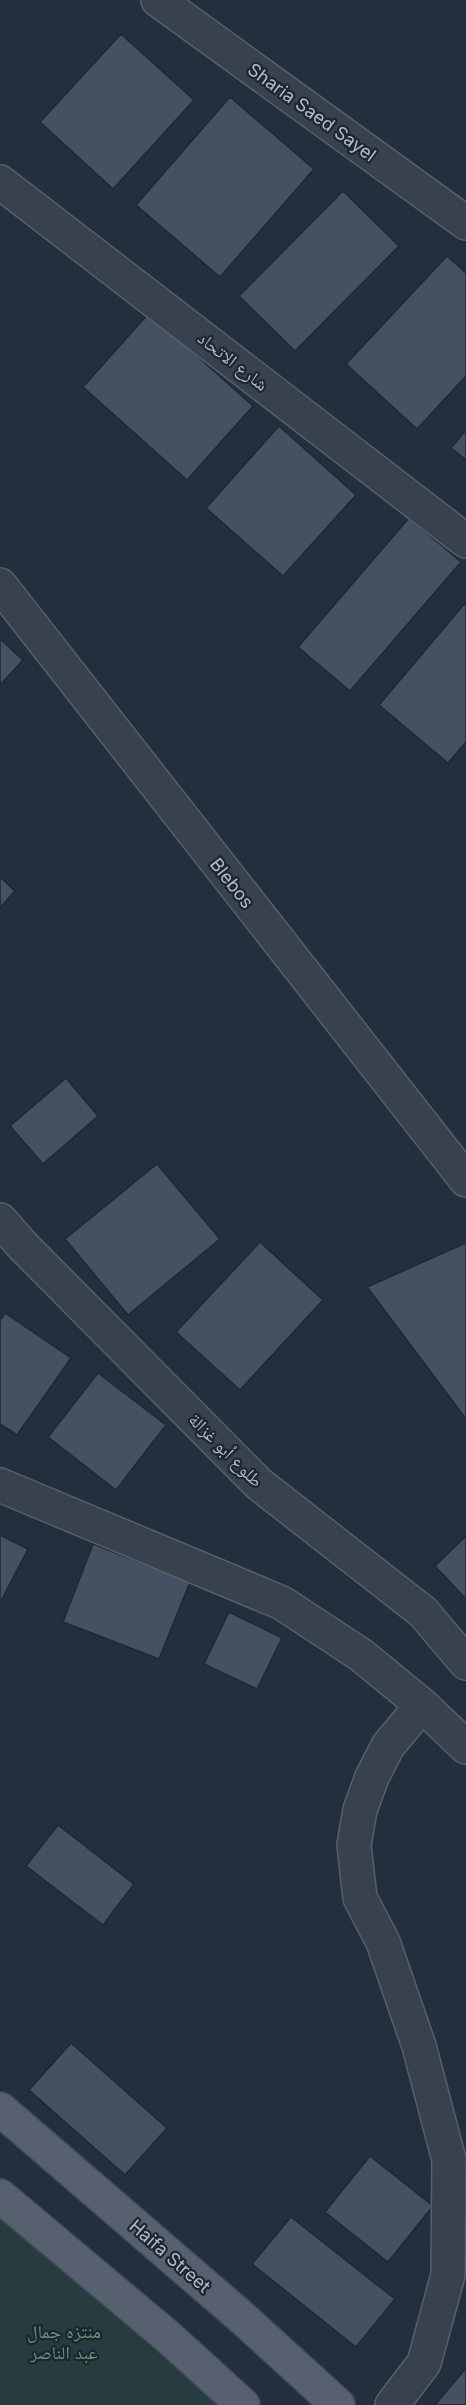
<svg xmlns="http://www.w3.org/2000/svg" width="466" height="2405" font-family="Inter,'Noto Naskh Arabic',sans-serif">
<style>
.green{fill:#263c3f}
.building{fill:#455162;stroke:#1f2835;stroke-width:1.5}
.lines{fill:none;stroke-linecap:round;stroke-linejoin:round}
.minor-casing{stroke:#565f6c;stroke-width:36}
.major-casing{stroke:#414a57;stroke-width:36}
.minor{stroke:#38414e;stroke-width:33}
.major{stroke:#56606e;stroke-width:33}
.labels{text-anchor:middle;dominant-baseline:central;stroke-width:4.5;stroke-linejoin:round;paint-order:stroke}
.street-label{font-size:18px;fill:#b4bcc9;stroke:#1d2633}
.park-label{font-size:18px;fill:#6b9a76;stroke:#1d2633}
</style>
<rect width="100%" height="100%" fill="#242f3e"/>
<path class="green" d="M0,2201L236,2405H0Z"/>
<path class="building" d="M121,34L194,100L113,189L40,122Z
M230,97L314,169L220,277L136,205Z
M343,191L399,246L295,351L239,296Z
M447,256L466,273V376L417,429L346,364Z
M149,313L253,406L187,480L83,387Z
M279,426L356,495L283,576L206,508Z
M466,430V460L451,448Z
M409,518L461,562L350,691L298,647Z
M466,602V742L448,763L379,705Z
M0,639L23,660L0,685Z
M0,877L15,891L0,908Z
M66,1078L98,1116L43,1164L10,1126Z
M157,1164L220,1239L128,1315L65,1239Z
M260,1242L323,1300L240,1390L176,1332Z
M466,1243V1419L367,1287Z
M5,1313L71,1358L17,1435L0,1424V1321Z
M98,1373L166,1425L116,1490L48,1437Z
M0,1535L28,1549L0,1603Z
M466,1536V1599L435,1566Z
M93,1544L190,1582L159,1659L63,1622Z
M229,1612L282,1638L257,1689L204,1664Z
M58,1825L134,1884L103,1925L26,1866Z
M71,2043L167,2128L125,2175L29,2090Z
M370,2156L433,2206L388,2262L325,2212Z
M291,2217L395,2299L356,2347L252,2264Z
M466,2368V2405H435Z"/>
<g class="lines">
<g class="minor-casing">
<path id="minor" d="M158,0L466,223
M0,182L466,541
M0,585L466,1180
M0,1220L23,1246L259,1484L423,1612L466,1663
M0,1485L282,1603L361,1655L422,1705L466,1747
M392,2405L424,2363L448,2275L449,2160L419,2046L383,1942L360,1898L354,1845L360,1810L372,1777L388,1746L422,1705"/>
</g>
<g class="major-casing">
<path id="major" d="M0,2109L239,2315L338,2405
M0,2196L167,2336L243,2405"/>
</g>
<use href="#minor" class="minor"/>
<use href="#major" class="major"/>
</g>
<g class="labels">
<g class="street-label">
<text transform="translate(312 112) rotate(36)">Sharia Saed Sayel</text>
<text transform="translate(233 361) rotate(38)">شارع الاتحاد</text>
<text transform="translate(232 883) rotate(52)">Blebos</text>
<text transform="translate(226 1450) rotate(45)">طلوع أبو غزالة</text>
<text transform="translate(170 2256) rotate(41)">Haifa Street</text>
</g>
<g class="park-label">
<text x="64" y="2331">منتزه جمال<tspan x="64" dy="21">عبد الناصر</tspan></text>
</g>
</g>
</svg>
